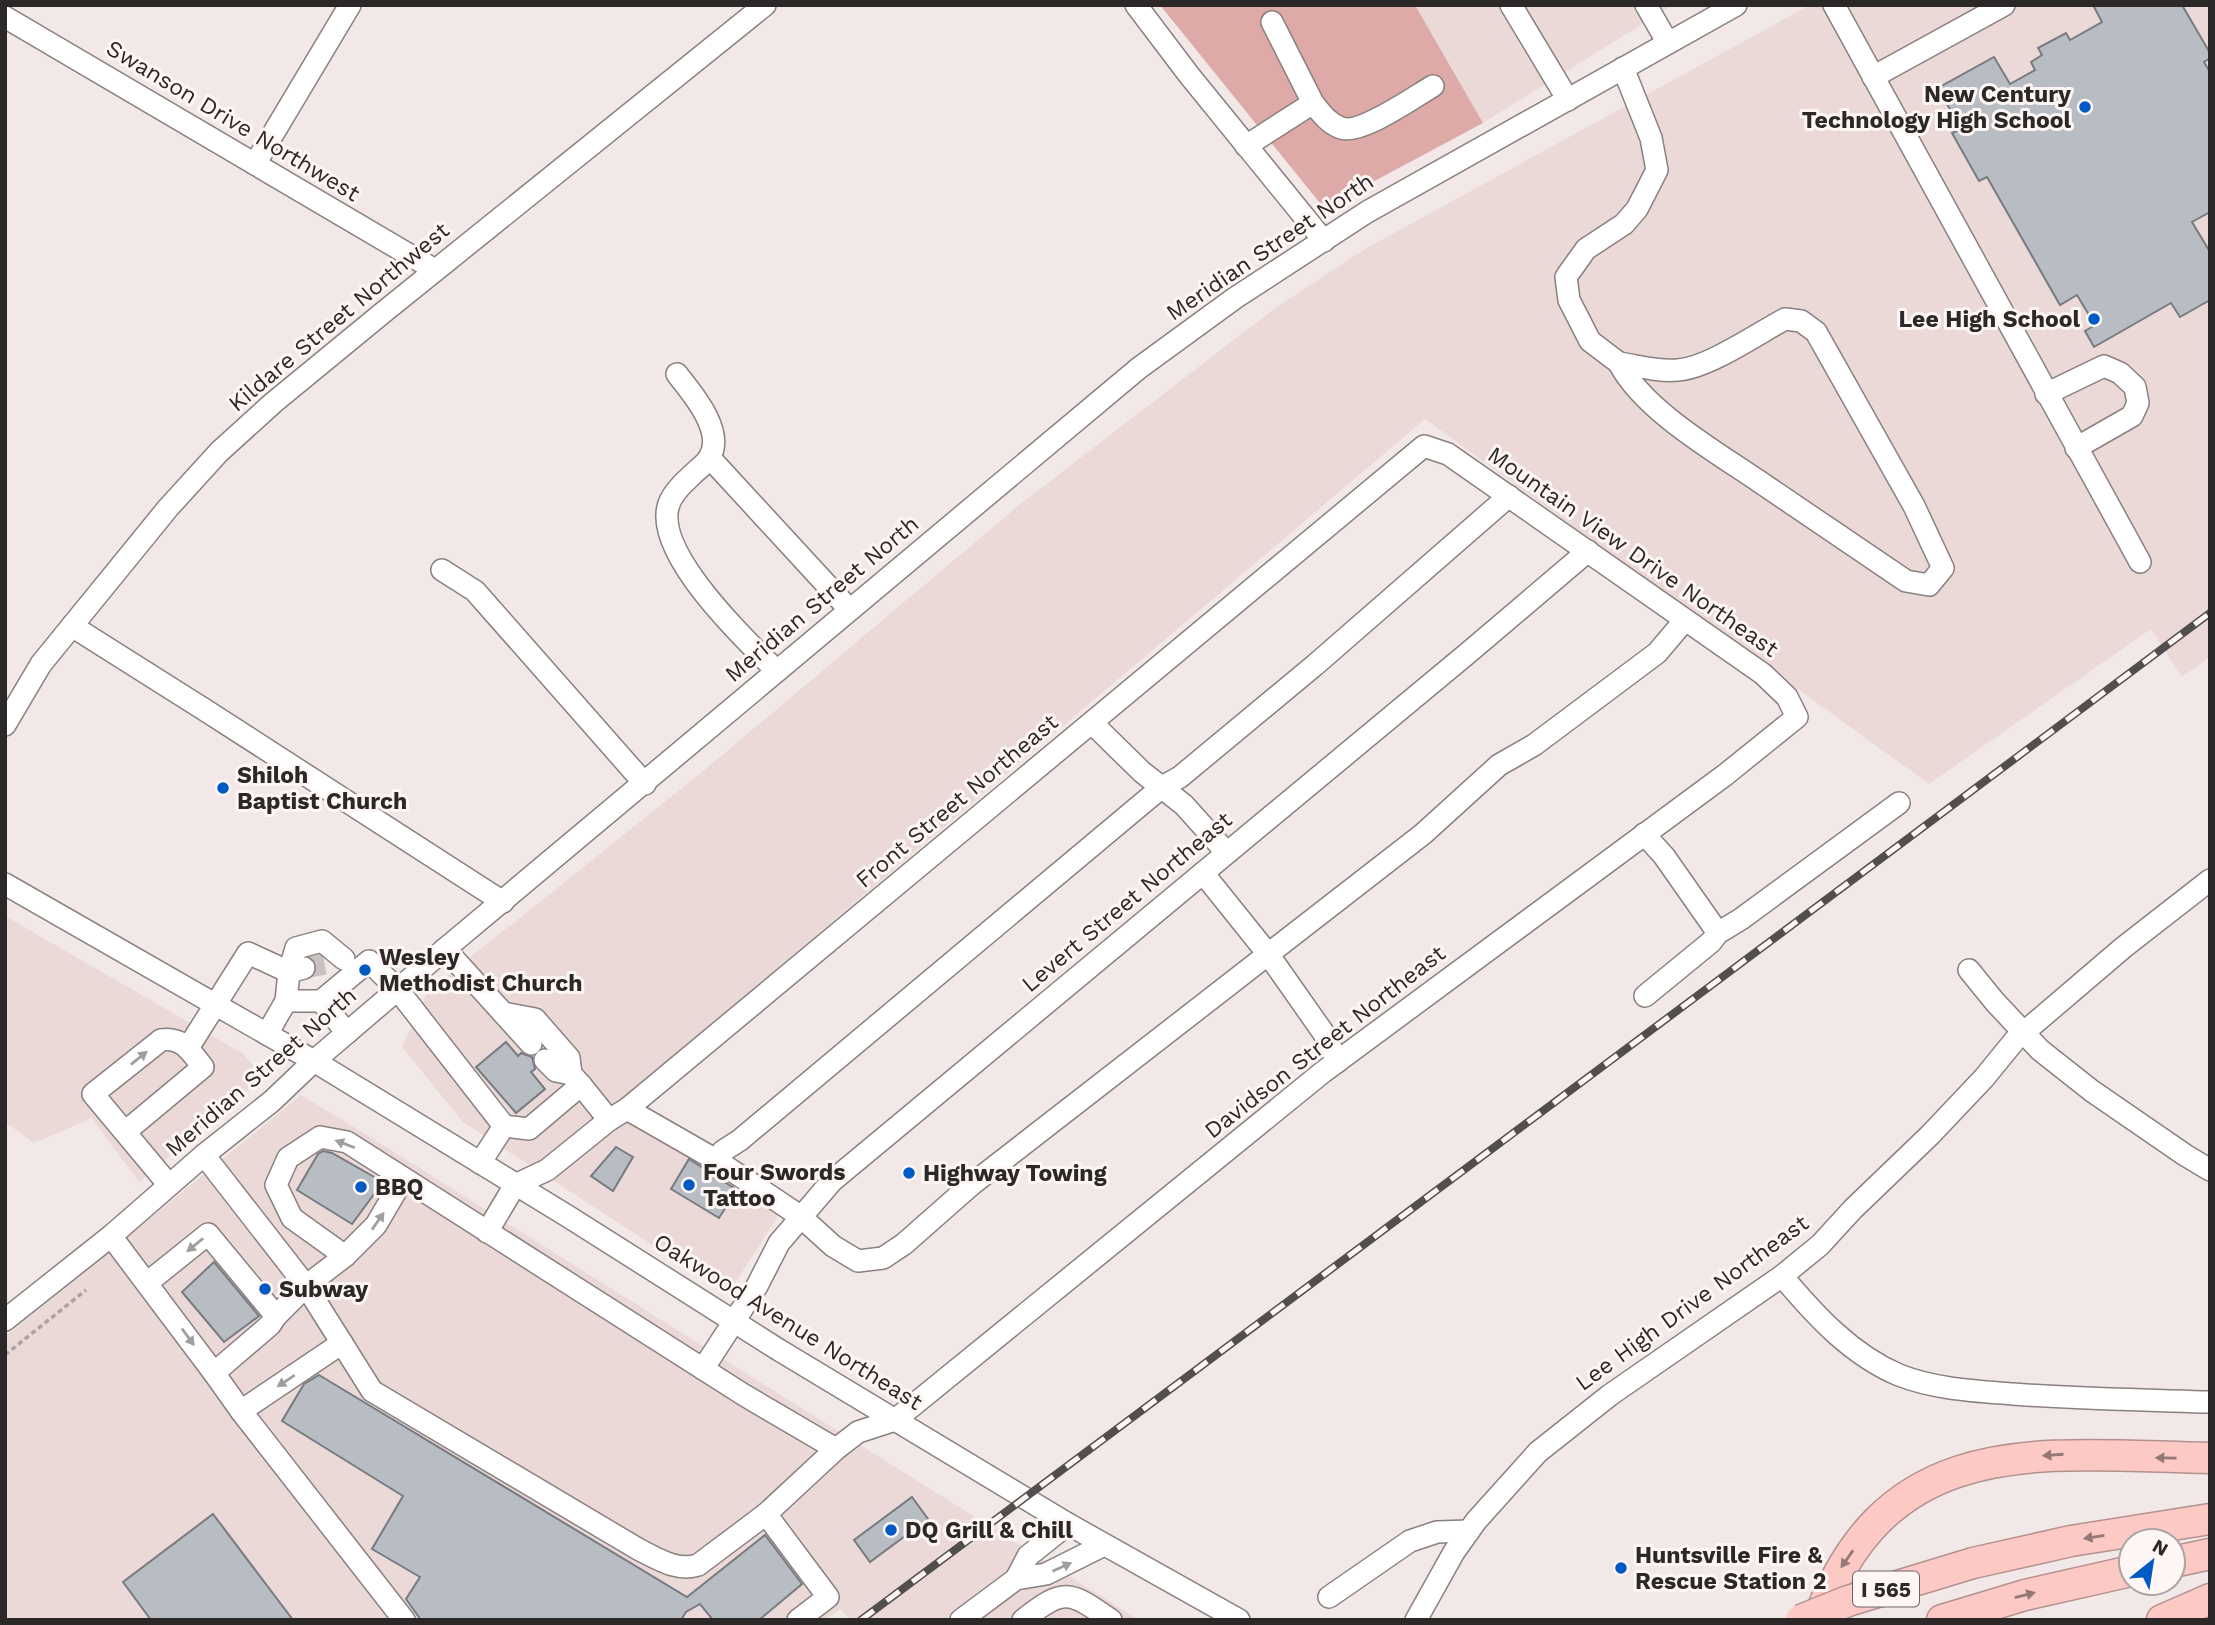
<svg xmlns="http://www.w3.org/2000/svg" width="2215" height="1625" font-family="'Work Sans',sans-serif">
  <rect width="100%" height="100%" fill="#f2e8e7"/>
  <g fill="#ebd9d7">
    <path d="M 1415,5 L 1673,5 L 1483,123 Z"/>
    <path d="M 1810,5 L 2210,5 L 2210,657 L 2182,677 L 2151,629 L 1929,784 L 1425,419 L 617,1104 L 780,1213 L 728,1294 L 463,1122 L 402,1047 L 427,992 L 707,768 L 1023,502 L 1274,309 L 1365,249 Z"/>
    <path d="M 5,916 L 242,1053 L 263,1077 L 139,1182 L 92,1118 L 34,1143 L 5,1122 Z"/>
    <path d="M 301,1095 L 354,1127 L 1139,1620 L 850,1620 L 840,1609 L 825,1620 L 5,1620 L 5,1337 Z"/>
  </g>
  <path fill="#ddaaa7" d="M 1160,5 L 1415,5 L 1483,123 L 1324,208 Z"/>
  <g fill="#b8bcc3" stroke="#777b81" stroke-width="2">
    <path d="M 2093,5 L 2182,5 L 2210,53 L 2210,58 L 2204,62 L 2210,72 L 2210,212 L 2192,222 L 2210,252 L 2210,300 L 2180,317 L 2171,303 L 2094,347 L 2085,331 L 2095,325 L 2077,295 L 2060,305 L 1987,177 L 1979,181 L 1952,133 L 1961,129 L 1938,88 L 1994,57 L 2010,84 L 2035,70 L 2031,62 L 2042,55 L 2038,48 L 2066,33 L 2070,40 L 2102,22 Z"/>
    <path d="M 506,1042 L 518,1056 L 521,1053 L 532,1057 L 535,1069 L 531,1072 L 545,1089 L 516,1113 L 476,1067 Z"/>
    <path d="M 616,1147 L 633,1157 L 613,1191 L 591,1176 Z"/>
    <path d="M 323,1151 L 332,1153 L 383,1182 L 352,1224 L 297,1190 L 318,1154 Z"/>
    <path d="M 689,1159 L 737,1190 L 719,1218 L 671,1189 Z"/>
    <path d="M 214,1262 L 259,1316 L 224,1342 L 182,1292 Z"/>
    <path d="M 319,1375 L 687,1597 L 765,1535 L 802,1584 L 759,1620 L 713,1620 L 700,1604 L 686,1612 L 681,1620 L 421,1620 L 406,1599 L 420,1577 L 372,1549 L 403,1496 L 282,1421 L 304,1384 Z"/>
    <path d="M 912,1497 L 928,1519 L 870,1562 L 854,1540 Z"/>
    <path d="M 213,1514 L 293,1620 L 151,1620 L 123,1582 Z"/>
  </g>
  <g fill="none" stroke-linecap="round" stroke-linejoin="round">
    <path stroke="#cac2c1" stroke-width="21" stroke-dasharray="21 10" stroke-linecap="butt" d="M 304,968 L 325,964"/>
    <defs>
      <g id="minor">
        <path d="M 1136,5 L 1189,75 L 1324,241"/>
        <path d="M 1511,5 L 1568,100"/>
        <path d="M 1646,5 L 1668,43"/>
        <path d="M 1834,5 L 2140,562"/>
        <path d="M 5,17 L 435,270"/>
        <path d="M 1873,77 L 2004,5"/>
        <path d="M 1313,103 C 1321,113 1328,123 1341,128 C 1361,135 1414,97 1433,86"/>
        <path d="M 1246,146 L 1313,103 L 1272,22"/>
        <path d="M 255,164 L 350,5"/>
        <path d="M 1785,319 L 1801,321 L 1816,332 L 1914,506 L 1943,568 L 1929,585 L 1906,581 C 1857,548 1809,515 1760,482 C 1716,452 1643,410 1619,363 C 1639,366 1658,372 1678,370 C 1708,368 1757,334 1785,319 Z"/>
        <path d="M 1619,363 L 1590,341 L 1569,300 L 1566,277 L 1586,249 L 1624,224 L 1637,209 L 1657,170 L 1651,138 L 1623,68"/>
        <path d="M 677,374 C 692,393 726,432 709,458 C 705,465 695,471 690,477 C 682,484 671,495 668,507 C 656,555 745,640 777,671"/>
        <path d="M 2046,394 L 2104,366 L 2120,373 L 2135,387 L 2138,403 L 2132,416 L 2076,448"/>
        <path d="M 710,458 L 849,609"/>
        <path d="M 442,570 L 475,591 L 645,784"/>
        <path d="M 72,626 L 205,710 L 503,902"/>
        <path d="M 1092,723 L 1142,772 L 1184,805 L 1227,853"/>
        <path d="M 5,725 L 41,664 L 168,508 L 219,452 L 273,403 L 385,311 L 765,5"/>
        <path d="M 1644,834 L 1664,856 L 1718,933"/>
        <path d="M 1203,873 L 1268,954 L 1327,1038 L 1337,1062"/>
        <path d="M 5,884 L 314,1061 L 569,1217 L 779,1350 L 1068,1524 L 1239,1620"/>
        <path d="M 445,949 L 503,1013 L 535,1019 L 569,1058 L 571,1074 L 581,1085"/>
        <path d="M 304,968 L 289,972 L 296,948 L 322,941 L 344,959"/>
        <path d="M 1969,970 L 1995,1002 L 2040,1050 L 2092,1091 L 2185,1155 L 2210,1170"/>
        <path d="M 1645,996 L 1711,942 L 1718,933 L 1741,919 L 1899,803"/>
        <path d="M 286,1001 L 321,1001 L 347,1033"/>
        <path d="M 321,1001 L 369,961 L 398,990 L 504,1126 L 480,1163"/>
        <path d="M 503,1013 L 531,1044"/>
        <path d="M 188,1048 L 248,953 L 289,972 L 286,1001 L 267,1034"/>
        <path d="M 545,1060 L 556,1071 L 571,1074"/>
        <path d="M 627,1109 L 716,1160 L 800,1216 L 833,1246 L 858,1261 L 883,1258 L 904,1244 L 971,1185 L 1423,834 L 1499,765 L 1534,745 L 1657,653 L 1685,620"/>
        <path d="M 504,1126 L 529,1129 L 581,1085 L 609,1120"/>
        <path d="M 125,1132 L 203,1067 C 190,1051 183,1037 161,1040 L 93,1094 L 169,1185"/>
        <path d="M 204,1155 L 306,1286 L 372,1391 L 638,1549 C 656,1558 677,1572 698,1565 L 766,1514 L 836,1449 L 858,1432 L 895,1420 L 1323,1072 L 1725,775 L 1797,717 L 1787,697 L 1763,674 L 1448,454 L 1424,446 L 627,1109 L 609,1120 L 547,1170 L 515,1185 L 487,1232"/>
        <path d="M 716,1160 L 723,1151 L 740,1140 L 1162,787 L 1180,777 L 1315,665 L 1509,496"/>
        <path d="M 111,1236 L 214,1373 L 270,1325 L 276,1316 L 208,1234 L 147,1283"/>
        <path d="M 345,1256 L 292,1218 L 276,1185 L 288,1158 L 320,1137 L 347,1142 L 744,1395 L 836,1449"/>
        <path d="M 1782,1276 C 1814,1314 1851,1355 1899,1375 C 1934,1389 1976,1391 2013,1394 C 2079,1399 2144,1400 2210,1402"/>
        <path d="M 276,1316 L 306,1286 L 345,1256 L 376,1225 L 403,1179"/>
        <path d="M 5,1320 L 111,1236 L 204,1155 L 272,1101 L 314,1061 L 445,949 L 1139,368 L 1235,298 L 1367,212 L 1736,5"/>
        <path d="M 703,1369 L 757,1286 L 779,1243 L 832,1181 L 1468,653 L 1588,551"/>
        <path d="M 214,1373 L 241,1411 L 342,1343"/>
        <path d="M 241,1411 L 404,1620"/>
        <path d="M 766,1514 L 828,1597 L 798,1620"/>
        <path d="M 1016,1579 L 1028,1556 L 1068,1524"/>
        <path d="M 1329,1597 L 1410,1541 L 1437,1532 L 1469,1531"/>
        <path d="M 961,1620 L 1016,1579 L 1046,1574 L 1104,1545"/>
        <path d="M 1023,1620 C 1065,1587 1069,1591 1111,1620"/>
        <path d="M 1416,1620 L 1454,1552 L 1476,1521 L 1538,1452 L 1610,1395 L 1782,1276 L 1820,1245 L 1853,1209 L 1930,1135 L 1984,1078 L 2015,1040 L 2124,947 L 2210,880"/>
      </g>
      <g id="highway">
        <path d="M 2173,1562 L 2210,1554"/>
        <path d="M 1973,1563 L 2071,1541 L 2210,1519"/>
        <path d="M 1818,1620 C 1888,1428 2044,1455 2210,1458"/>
        <path d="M 1942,1620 L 2025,1595 L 2131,1571"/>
        <path d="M 2162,1620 L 2210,1599"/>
      </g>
    </defs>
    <use href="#minor" stroke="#89807f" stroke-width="24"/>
    <use href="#highway" stroke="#b3918e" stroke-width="33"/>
    <path stroke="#aba3a3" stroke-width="3.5" stroke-dasharray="5 3.5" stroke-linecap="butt" d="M 5,1355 L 86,1290"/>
    <use href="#minor" stroke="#fff" stroke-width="21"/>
    <use href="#highway" stroke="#fcc9c5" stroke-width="30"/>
    <defs>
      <path id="rail" d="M 861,1620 L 2210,613"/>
    </defs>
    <use href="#rail" stroke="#534e4e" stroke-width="8"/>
    <use href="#rail" stroke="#fef6f5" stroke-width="5" stroke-dasharray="16" stroke-linecap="butt"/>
    <defs>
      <path id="highway-bridge" d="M 1801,1620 L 1848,1601 L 1973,1563"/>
    </defs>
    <use href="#highway-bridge" stroke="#b3918e" stroke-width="33" stroke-linecap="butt"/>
    <use href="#highway-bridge" stroke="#fcc9c5" stroke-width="30"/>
  </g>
  <defs><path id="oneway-solid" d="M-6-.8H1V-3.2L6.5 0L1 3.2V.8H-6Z" transform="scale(1.75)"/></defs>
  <g fill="#a09e9e">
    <use href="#oneway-solid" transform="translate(139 1058) rotate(-39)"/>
    <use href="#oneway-solid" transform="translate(345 1144) rotate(-159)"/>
    <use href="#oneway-solid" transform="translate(378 1221) rotate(-55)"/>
    <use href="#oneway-solid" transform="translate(195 1245) rotate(141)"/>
    <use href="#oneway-solid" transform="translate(188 1337) rotate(54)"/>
    <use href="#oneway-solid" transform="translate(286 1381) rotate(146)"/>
    <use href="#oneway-solid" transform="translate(1062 1567) rotate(-24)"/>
  </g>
  <g fill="#947876">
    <use href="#oneway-solid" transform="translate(2053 1455) rotate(176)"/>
    <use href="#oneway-solid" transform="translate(2166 1458) rotate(-179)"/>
    <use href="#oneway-solid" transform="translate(2094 1537) rotate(171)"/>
    <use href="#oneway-solid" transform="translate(1847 1559) rotate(125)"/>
    <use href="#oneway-solid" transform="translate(2025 1595) rotate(-14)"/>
  </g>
  <g fill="#005ac3" stroke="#fef6f5" stroke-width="2.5">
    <circle cx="2085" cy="107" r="7"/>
    <circle cx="2094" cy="319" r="7"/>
    <circle cx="223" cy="788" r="7"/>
    <circle cx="365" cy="970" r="7"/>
    <circle cx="909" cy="1173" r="7"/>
    <circle cx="689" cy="1185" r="7"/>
    <circle cx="361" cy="1187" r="7"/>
    <circle cx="265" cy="1289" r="7"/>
    <circle cx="891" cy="1530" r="7"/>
    <circle cx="1621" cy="1568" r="7"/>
  </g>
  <g text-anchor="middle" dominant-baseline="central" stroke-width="6" stroke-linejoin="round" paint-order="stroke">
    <rect fill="#fef6f5" stroke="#6b6666" stroke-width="2" x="1853" y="1571.5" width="66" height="35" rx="5"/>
    <g font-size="21" font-weight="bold" fill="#2c2828">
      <text x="1886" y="1589">I 565</text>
    </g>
    <g font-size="23" font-weight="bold" fill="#2c2828" stroke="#fef6f5" text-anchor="start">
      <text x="2071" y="94" text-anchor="end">New Century<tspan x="2071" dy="26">Technology High School</tspan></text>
      <text x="2080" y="319" text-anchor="end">Lee High School</text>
      <text x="237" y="775">Shiloh<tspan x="237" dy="26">Baptist Church</tspan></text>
      <text x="379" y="957">Wesley<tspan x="379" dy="26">Methodist Church</tspan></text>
      <text x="703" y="1172">Four Swords<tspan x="703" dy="26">Tattoo</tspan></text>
      <text x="923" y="1173">Highway Towing</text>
      <text x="375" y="1187">BBQ</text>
      <text x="279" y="1289">Subway</text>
      <text x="905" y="1530">DQ Grill &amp; Chill</text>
      <text x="1635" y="1555">Huntsville Fire &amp;<tspan x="1635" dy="26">Rescue Station 2</tspan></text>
    </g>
    <g font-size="23" fill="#2c2828" stroke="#fef6f5">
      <text transform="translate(233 121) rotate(31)">Swanson Drive Northwest</text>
      <text transform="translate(1270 247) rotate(-34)">Meridian Street North</text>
      <text transform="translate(339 317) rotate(-40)">Kildare Street Northwest</text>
      <text transform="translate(1633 552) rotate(35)">Mountain View Drive Northeast</text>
      <text transform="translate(822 599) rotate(-40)">Meridian Street North</text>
      <text transform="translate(957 801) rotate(-40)">Front Street Northeast</text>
      <text transform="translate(1127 902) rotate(-40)">Levert Street Northeast</text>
      <text transform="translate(1325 1042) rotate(-38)">Davidson Street Northeast</text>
      <text transform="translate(261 1072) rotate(-41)">Meridian Street North</text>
      <text transform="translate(1692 1303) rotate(-36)">Lee High Drive Northeast</text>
      <text transform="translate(788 1322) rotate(32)">Oakwood Avenue Northeast</text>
    </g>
  </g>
  <rect width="2215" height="1625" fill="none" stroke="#2c2828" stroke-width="14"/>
  <g transform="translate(2152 1562) rotate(30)"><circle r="33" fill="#fef6f5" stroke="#aaa4a3" stroke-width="2"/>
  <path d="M0-5L12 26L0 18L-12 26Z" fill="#005ac3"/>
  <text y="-10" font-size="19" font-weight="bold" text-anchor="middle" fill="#2c2828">N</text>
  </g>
</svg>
